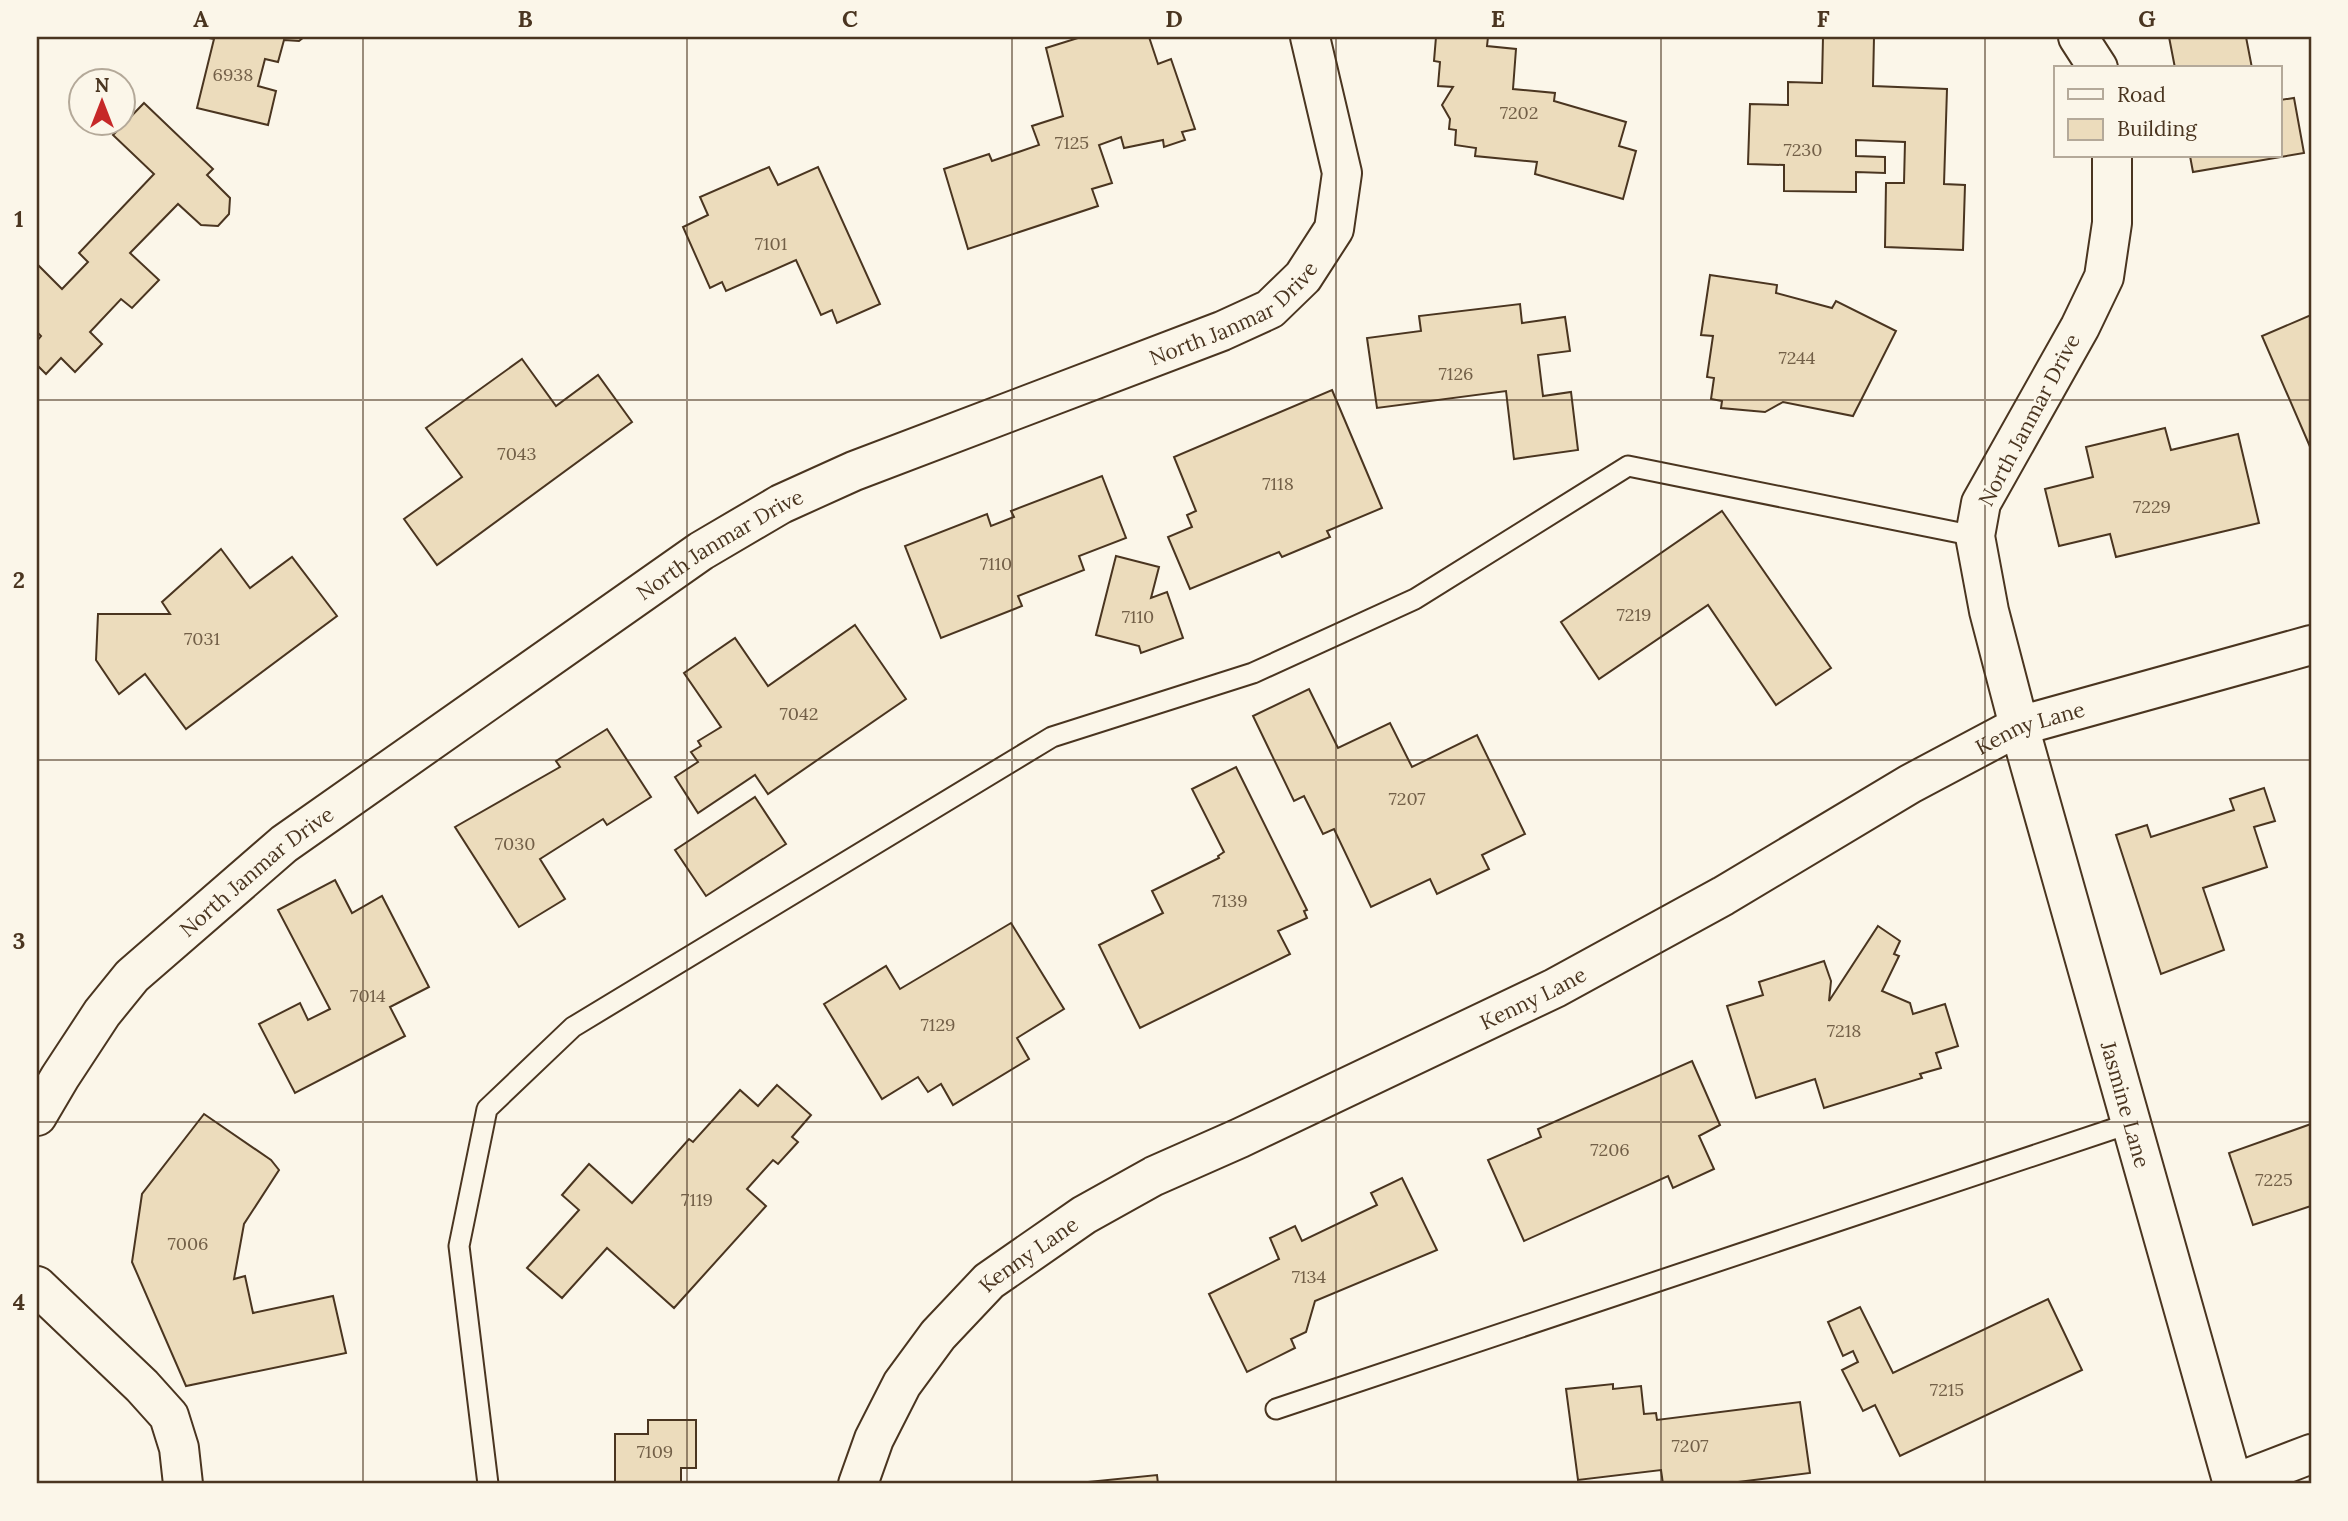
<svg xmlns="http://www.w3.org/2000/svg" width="2348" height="1521" font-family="Lora,serif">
  <rect width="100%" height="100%" fill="#fbf6e9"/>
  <g fill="#ecdcbc" stroke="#4a3520" stroke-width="2">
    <path d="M 204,37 L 304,37 L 299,41 L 284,40 L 278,62 L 265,59 L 258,86 L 276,91 L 268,125 L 197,108 L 214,39 Z"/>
    <path d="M 1081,37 L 1149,37 L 1158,64 L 1171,59 L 1195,129 L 1182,132 L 1185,140 L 1164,147 L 1163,140 L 1124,148 L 1121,137 L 1099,145 L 1112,183 L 1092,189 L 1098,206 L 968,249 L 944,169 L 989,154 L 992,161 L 1039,145 L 1032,126 L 1063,116 L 1046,48 Z"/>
    <path d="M 1436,37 L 1488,37 L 1487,46 L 1516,49 L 1513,89 L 1555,93 L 1554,101 L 1626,122 L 1619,146 L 1636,151 L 1623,199 L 1535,174 L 1537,162 L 1475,156 L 1476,148 L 1455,145 L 1456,130 L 1449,129 L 1450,119 L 1442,105 L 1453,87 L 1438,86 L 1440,62 L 1434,61 Z"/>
    <path d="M 1823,37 L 1874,37 L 1873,86 L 1947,89 L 1944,184 L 1965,185 L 1963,250 L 1885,247 L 1886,183 L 1904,183 L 1905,142 L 1856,140 L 1856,156 L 1885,157 L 1885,173 L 1856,172 L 1856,192 L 1784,191 L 1784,165 L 1748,164 L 1750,104 L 1788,105 L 1788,82 L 1822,83 Z"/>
    <path d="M 2169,37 L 2246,37 L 2252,68 L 2175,68 Z"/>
    <path d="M 2294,98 L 2304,153 L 2193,172 L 2190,156 L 2280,156 L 2280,100 Z"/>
    <path d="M 144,103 L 213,169 L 207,175 L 230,198 L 229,214 L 218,226 L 201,225 L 178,204 L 130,253 L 159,280 L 132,308 L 121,299 L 90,332 L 102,344 L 75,372 L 61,358 L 46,374 L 37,365 L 37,341 L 41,336 L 37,332 L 37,264 L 62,289 L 88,262 L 79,253 L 154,174 L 113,135 Z"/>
    <path d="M 769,167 L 778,185 L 818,167 L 880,304 L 837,323 L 832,310 L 821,315 L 796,260 L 726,291 L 722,282 L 710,288 L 683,227 L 708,215 L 700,197 Z"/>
    <path d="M 1710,275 L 1777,285 L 1776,293 L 1832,308 L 1836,301 L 1896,331 L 1853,416 L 1783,402 L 1765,412 L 1721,408 L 1722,401 L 1711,399 L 1714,378 L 1707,377 L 1713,336 L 1701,335 Z"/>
    <path d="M 1520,304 L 1522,323 L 1565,317 L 1570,351 L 1538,355 L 1543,396 L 1571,392 L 1578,450 L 1514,459 L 1506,391 L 1377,408 L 1367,338 L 1421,331 L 1419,316 Z"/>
    <path d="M 2311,315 L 2311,449 L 2262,336 Z"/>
    <path d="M 522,359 L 556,406 L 598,375 L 632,422 L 437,565 L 404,519 L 462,477 L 426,428 Z"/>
    <path d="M 1332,390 L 1382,508 L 1327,531 L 1330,537 L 1320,541 L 1282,557 L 1279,552 L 1190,589 L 1168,537 L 1192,527 L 1187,515 L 1196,511 L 1174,457 Z"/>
    <path d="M 2165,428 L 2171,450 L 2238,434 L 2259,523 L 2116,557 L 2110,534 L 2059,546 L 2045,489 L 2093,477 L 2086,447 Z"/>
    <path d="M 1102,476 L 1126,538 L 1079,556 L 1084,570 L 1018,596 L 1022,606 L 941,638 L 905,546 L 987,514 L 991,526 L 1014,517 L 1011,511 Z"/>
    <path d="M 1722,511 L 1831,668 L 1776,705 L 1708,605 L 1599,679 L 1561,622 Z"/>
    <path d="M 221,549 L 250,588 L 292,557 L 337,616 L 186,729 L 145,674 L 119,694 L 96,660 L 98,614 L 170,614 L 162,602 Z"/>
    <path d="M 1116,556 L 1159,567 L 1151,598 L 1167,592 L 1183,638 L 1141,653 L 1139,646 L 1096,635 Z"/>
    <path d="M 855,625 L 906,699 L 768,794 L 755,775 L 698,813 L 675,777 L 698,762 L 691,752 L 701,746 L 698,741 L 721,727 L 684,673 L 735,638 L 768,686 Z"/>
    <path d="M 1309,689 L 1338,748 L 1390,723 L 1412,767 L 1477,735 L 1525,834 L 1482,855 L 1489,869 L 1437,894 L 1430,879 L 1371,907 L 1334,829 L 1323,834 L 1304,796 L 1294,801 L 1253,716 Z"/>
    <path d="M 607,729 L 651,797 L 607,825 L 603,819 L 540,859 L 565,899 L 519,927 L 455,827 L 560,767 L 556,761 Z"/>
    <path d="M 1236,767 L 1307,910 L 1304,911 L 1307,918 L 1278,931 L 1290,954 L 1140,1028 L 1099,945 L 1163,913 L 1152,891 L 1219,858 L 1218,856 L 1224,852 L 1192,789 Z"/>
    <path d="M 2264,788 L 2275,821 L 2254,827 L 2267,867 L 2203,888 L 2224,950 L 2161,974 L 2116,835 L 2147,825 L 2151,837 L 2234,810 L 2230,799 Z"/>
    <path d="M 755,797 L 786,844 L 706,896 L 675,850 Z"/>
    <path d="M 335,880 L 352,913 L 382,896 L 429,987 L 390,1007 L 405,1036 L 295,1093 L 259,1024 L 300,1003 L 308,1020 L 330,1009 L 278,910 Z"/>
    <path d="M 1011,923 L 1064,1009 L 1017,1038 L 1029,1059 L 953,1105 L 941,1084 L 928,1092 L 918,1077 L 882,1099 L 824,1004 L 886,966 L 900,989 Z"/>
    <path d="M 1878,926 L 1900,941 L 1894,954 L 1899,956 L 1882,991 L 1910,1003 L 1913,1014 L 1945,1004 L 1958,1046 L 1936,1053 L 1941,1068 L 1920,1074 L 1922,1078 L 1824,1108 L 1815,1079 L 1756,1098 L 1727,1006 L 1763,995 L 1759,982 L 1824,961 L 1831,981 L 1829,1001 Z"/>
    <path d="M 1692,1061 L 1720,1125 L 1699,1136 L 1714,1169 L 1673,1188 L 1668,1176 L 1524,1241 L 1488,1160 L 1541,1137 L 1538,1129 Z"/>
    <path d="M 777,1085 L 811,1115 L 792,1137 L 798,1142 L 778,1164 L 773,1160 L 747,1189 L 766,1206 L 674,1308 L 607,1248 L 562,1298 L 527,1268 L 579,1210 L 562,1195 L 589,1164 L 632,1203 L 689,1139 L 693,1142 L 740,1090 L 758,1106 Z"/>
    <path d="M 204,1114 L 271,1160 L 279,1170 L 244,1224 L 234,1279 L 245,1276 L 253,1313 L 333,1296 L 346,1353 L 186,1386 L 132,1262 L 142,1194 Z"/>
    <path d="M 2311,1124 L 2311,1206 L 2253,1225 L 2229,1153 Z"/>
    <path d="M 1402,1178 L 1437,1250 L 1315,1301 L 1306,1332 L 1291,1339 L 1295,1348 L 1247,1372 L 1209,1294 L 1279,1259 L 1270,1238 L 1295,1226 L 1302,1241 L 1377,1205 L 1371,1193 Z"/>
    <path d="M 2048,1299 L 2082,1370 L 1900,1456 L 1875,1405 L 1863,1411 L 1842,1370 L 1858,1362 L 1853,1351 L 1843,1356 L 1828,1322 L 1860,1307 L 1893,1373 Z"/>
    <path d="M 1613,1384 L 1613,1389 L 1641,1386 L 1644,1414 L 1656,1413 L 1657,1420 L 1800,1402 L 1810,1473 L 1722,1484 L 1663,1484 L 1661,1470 L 1578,1480 L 1566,1389 Z"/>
    <path d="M 648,1420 L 696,1420 L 696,1468 L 681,1468 L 681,1484 L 615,1484 L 615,1434 L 648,1434 Z"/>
    <path d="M 1157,1475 L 1158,1484 L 1068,1484 Z"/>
  </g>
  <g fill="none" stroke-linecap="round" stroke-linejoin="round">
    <defs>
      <g id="service">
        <path d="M 1276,1409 L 2131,1123"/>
        <path d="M 488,1484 L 459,1246 L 487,1109 L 573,1027 L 1052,737 L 1253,673 L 1415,599 L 1628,466 L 1975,536"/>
      </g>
      <g id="minor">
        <path d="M 2078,37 L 2098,68"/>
        <path id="s1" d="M 2112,156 L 2112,223 L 2104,277 L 2080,327 L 1981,503 L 1975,536 L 1989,611 L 2019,726 L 2233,1484"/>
        <path id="s2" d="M 37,1116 L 60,1077 L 102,1013 L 132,976 L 284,844 L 701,551 L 781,504 L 854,471 L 1222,331 L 1270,309 L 1303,277 L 1334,229 L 1342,173 L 1310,37"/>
        <path d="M 37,1286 L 142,1386 L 169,1416 L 179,1448 L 183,1484"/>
        <path id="s3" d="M 858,1484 L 874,1439 L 902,1384 L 938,1335 L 989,1281 L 1084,1215 L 1154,1176 L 1240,1138 L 1555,988 L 1723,896 L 1910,784 L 2019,726 L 2311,645"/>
        <path d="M 2233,1484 L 2311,1454"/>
      </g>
    </defs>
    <use href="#service" stroke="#4a3520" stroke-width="23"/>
    <use href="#minor" stroke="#4a3520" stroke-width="42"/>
    <use href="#service" stroke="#fbf6e9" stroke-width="19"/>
    <use href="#minor" stroke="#fbf6e9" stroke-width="38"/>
  </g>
  <path fill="none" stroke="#4a3520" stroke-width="2" stroke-opacity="0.55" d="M 363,37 L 363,1484M 687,37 L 687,1484M 1012,37 L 1012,1484M 1336,37 L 1336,1484M 1661,37 L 1661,1484M 1985,37 L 1985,1484M 37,400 L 2311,400M 37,760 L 2311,760M 37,1122 L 2311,1122"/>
  <g text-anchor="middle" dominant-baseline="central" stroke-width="5" stroke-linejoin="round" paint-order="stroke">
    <g font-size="18" fill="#725f47">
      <text x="233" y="74">6938</text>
      <text x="1519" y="112">7202</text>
      <text x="1072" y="142">7125</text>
      <text x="1803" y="149">7230</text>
      <text x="771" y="243">7101</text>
      <text x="1797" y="357">7244</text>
      <text x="1456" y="373">7126</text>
      <text x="517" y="453">7043</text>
      <text x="1278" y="483">7118</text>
      <text x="2152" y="506">7229</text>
      <text x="996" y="563">7110</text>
      <text x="1634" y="614">7219</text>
      <text x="1138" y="616">7110</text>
      <text x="202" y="638">7031</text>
      <text x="799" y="713">7042</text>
      <text x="1407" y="798">7207</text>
      <text x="515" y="843">7030</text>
      <text x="1230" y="900">7139</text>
      <text x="368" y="995">7014</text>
      <text x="938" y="1024">7129</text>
      <text x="1844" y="1030">7218</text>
      <text x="1610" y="1149">7206</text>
      <text x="2274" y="1179">7225</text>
      <text x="697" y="1199">7119</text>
      <text x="188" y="1243">7006</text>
      <text x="1309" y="1276">7134</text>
      <text x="1947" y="1389">7215</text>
      <text x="1690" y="1445">7207</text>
      <text x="655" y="1451">7109</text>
    </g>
    <g font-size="21" fill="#4a3520" stroke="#fbf6e9">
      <text stroke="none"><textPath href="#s2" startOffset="1466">North Janmar Drive</textPath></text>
      <text transform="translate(2029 420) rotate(-62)">North Janmar Drive</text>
      <text stroke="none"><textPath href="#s2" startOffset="900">North Janmar Drive</textPath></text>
      <text stroke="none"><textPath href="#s3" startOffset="1426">Kenny Lane</textPath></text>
      <text stroke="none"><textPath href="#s2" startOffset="332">North Janmar Drive</textPath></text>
      <text stroke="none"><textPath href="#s3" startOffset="859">Kenny Lane</textPath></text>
      <text stroke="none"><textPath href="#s1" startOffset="1001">Jasmine Lane</textPath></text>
      <text stroke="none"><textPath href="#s3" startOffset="292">Kenny Lane</textPath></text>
    </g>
  </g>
  <rect width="2348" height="1521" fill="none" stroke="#fbf6e9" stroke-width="77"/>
  <rect x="2054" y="66" width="228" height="91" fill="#fbf6e9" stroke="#b4a999" stroke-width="2"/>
  <rect x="2068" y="89" width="35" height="10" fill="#fbf6e9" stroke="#b4a999" stroke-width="2"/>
  <text x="2117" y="102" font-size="21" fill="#4a3520">Road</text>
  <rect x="2068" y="119" width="35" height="21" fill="#ecdcbc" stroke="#b4a999" stroke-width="2"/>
  <text x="2117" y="136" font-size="21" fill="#4a3520">Building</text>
  <g transform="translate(102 102)"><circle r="33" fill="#fbf6e9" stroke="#b4a999" stroke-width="2"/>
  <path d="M0-5L12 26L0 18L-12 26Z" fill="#c62828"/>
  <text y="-10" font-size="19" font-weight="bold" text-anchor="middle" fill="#4a3520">N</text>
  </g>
  <rect x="38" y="38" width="2272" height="1444" fill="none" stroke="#4a3520" stroke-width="2.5"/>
  <g font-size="23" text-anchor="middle" font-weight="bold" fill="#4a3520">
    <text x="201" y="27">A</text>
    <text x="525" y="27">B</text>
    <text x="850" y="27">C</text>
    <text x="1174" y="27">D</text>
    <text x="1498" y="27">E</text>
    <text x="1823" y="27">F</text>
    <text x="2147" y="27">G</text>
    <text x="19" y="227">1</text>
    <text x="19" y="588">2</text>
    <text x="19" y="949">3</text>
    <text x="19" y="1310">4</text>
  </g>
</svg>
